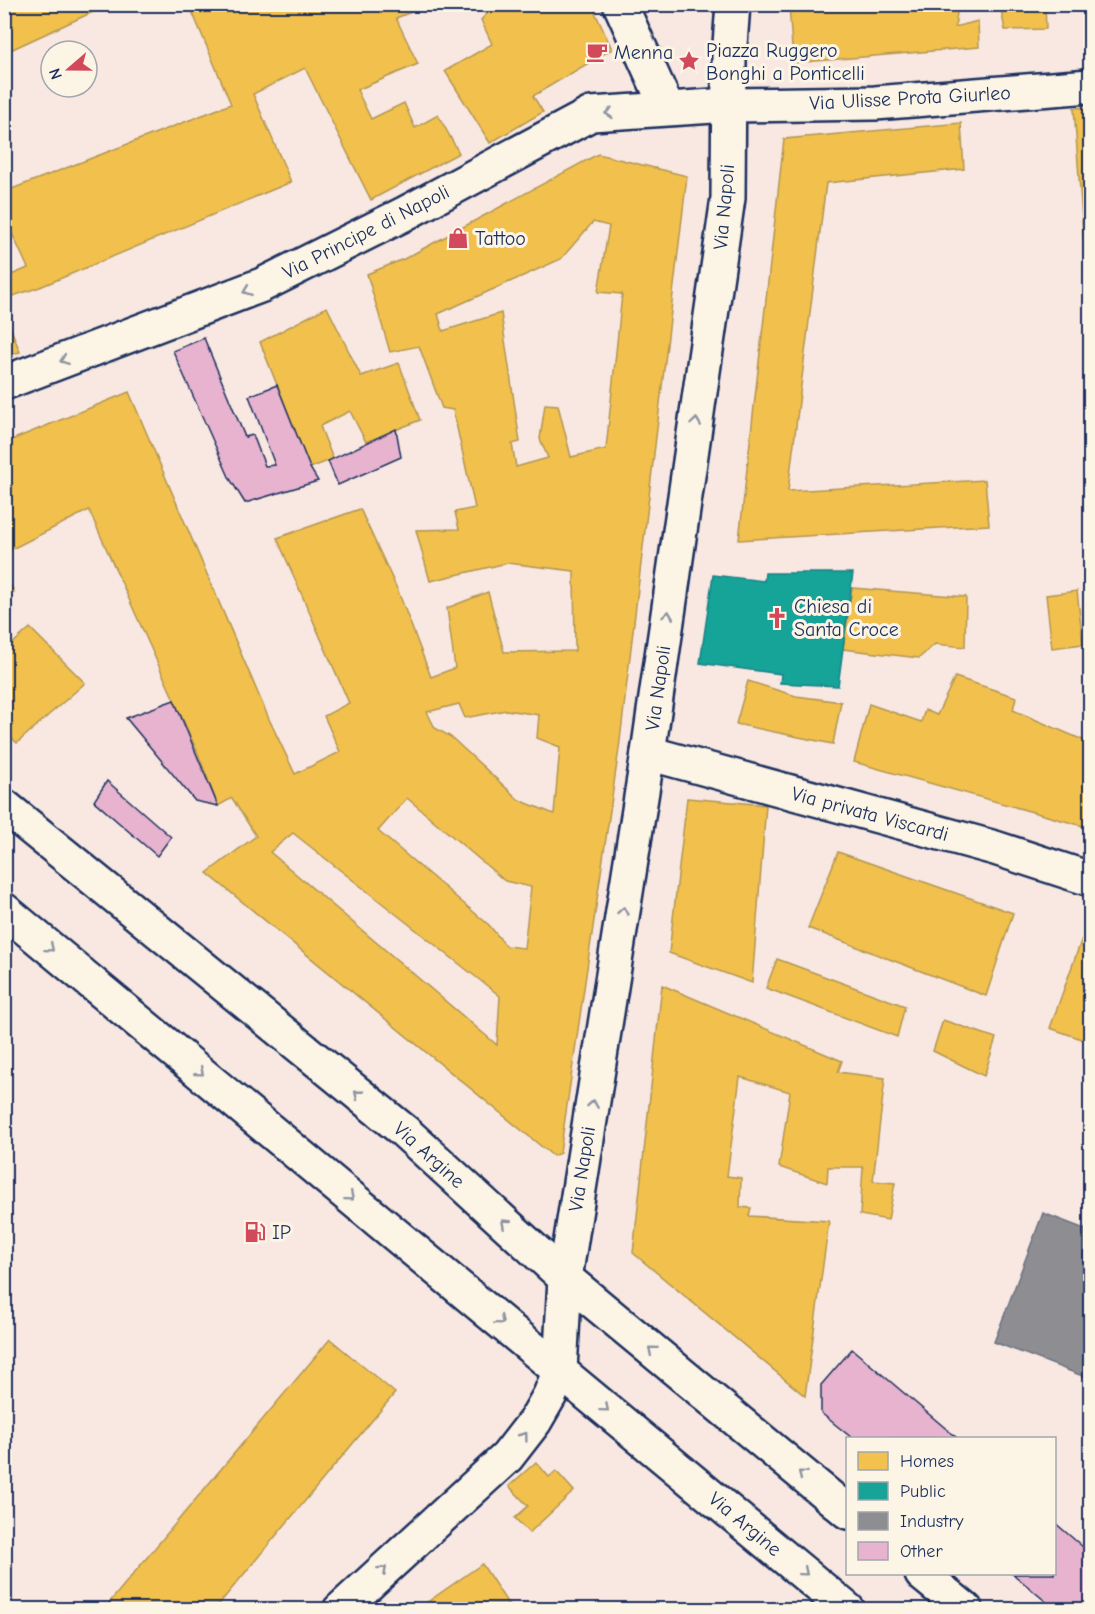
<svg xmlns="http://www.w3.org/2000/svg" width="1095" height="1614" font-family="'Comic Neue',sans-serif">
  <rect width="100%" height="100%" fill="#f8e8e1"/>
  <filter id="ink" filterUnits="userSpaceOnUse"><feTurbulence type="fractalNoise" baseFrequency=".0167" numOctaves="2"/><feDisplacementMap in="SourceGraphic" scale="12" xChannelSelector="R" yChannelSelector="G"/><feConvolveMatrix kernelMatrix="1 2 1 2 8 2 1 2 1" color-interpolation-filters="sRGB"/></filter>
  <g filter="url(#ink)">
    <g fill="#f2c14e" stroke="#b29553" stroke-width="1.5" fill-rule="evenodd">
      <path d="M 4,4 L 108,4 L 108,5 L 4,53 Z"/>
      <path d="M 189,4 L 417,4 L 419,9 L 396,18 L 418,64 L 357,90 L 371,119 L 404,103 L 415,128 L 438,115 L 459,153 L 371,200 L 305,68 L 253,94 L 291,182 L 40,287 L 4,299 L 4,278 L 28,268 L 4,216 L 4,192 L 231,104 Z"/>
      <path d="M 488,4 L 591,4 L 612,49 L 533,96 L 543,112 L 490,143 L 445,71 L 492,44 L 481,20 L 491,9 Z"/>
      <path d="M 789,4 L 958,6 L 955,27 L 978,21 L 979,47 L 793,63 Z"/>
      <path d="M 1000,4 L 1045,4 L 1046,29 L 1005,30 Z"/>
      <path d="M 1090,107 L 1090,329 L 1074,108 Z"/>
      <path d="M 961,123 L 964,169 L 826,183 L 788,491 L 985,480 L 989,525 L 739,540 L 784,139 Z"/>
      <path d="M 598,154 L 687,176 L 619,749 L 560,1153 L 553,1156 L 207,873 L 256,836 L 232,798 L 218,806 L 197,751 L 89,510 L 4,553 L 4,443 L 129,392 L 269,719 L 295,774 L 340,752 L 324,716 L 349,703 L 277,538 L 360,509 L 398,591 L 431,677 L 455,668 L 447,608 L 488,592 L 504,652 L 575,651 L 574,571 L 507,563 L 430,581 L 416,530 L 459,529 L 455,512 L 475,508 L 453,410 L 442,408 L 419,346 L 390,352 L 367,274 L 404,259 ZM 593,222 L 609,226 L 598,292 L 622,294 L 606,449 L 571,457 L 558,405 L 545,404 L 540,439 L 548,458 L 516,467 L 512,444 L 520,442 L 501,313 L 443,331 L 438,314 L 561,259 ZM 459,704 L 465,718 L 506,710 L 539,715 L 537,738 L 560,747 L 554,814 L 519,800 L 451,737 L 435,728 L 427,712 ZM 407,798 L 505,881 L 531,887 L 524,948 L 506,946 L 489,925 L 378,831 ZM 293,833 L 500,996 L 497,1045 L 270,852 Z"/>
      <path d="M 327,307 L 361,376 L 399,363 L 420,420 L 366,442 L 350,411 L 320,426 L 333,459 L 310,468 L 260,342 Z"/>
      <path d="M 4,311 L 20,352 L 4,356 Z"/>
      <path d="M 4,573 L 14,592 L 4,594 Z"/>
      <path d="M 852,588 L 966,597 L 965,647 L 935,644 L 919,658 L 843,649 Z"/>
      <path d="M 1077,591 L 1083,644 L 1052,648 L 1046,595 Z"/>
      <path d="M 30,628 L 85,683 L 17,743 L 4,731 L 4,651 Z"/>
      <path d="M 955,677 L 1016,697 L 1013,710 L 1090,743 L 1090,828 L 854,762 L 869,704 L 921,722 L 925,710 L 937,715 Z"/>
      <path d="M 748,681 L 796,696 L 841,702 L 833,744 L 736,724 Z"/>
      <path d="M 687,798 L 766,805 L 752,983 L 669,953 Z"/>
      <path d="M 838,852 L 1013,913 L 986,996 L 808,928 Z"/>
      <path d="M 1090,916 L 1090,1042 L 1050,1028 Z"/>
      <path d="M 777,959 L 905,1006 L 897,1037 L 766,988 Z"/>
      <path d="M 662,985 L 842,1061 L 838,1072 L 885,1078 L 873,1181 L 895,1183 L 888,1220 L 860,1215 L 863,1167 L 828,1167 L 827,1183 L 779,1167 L 790,1092 L 740,1077 L 727,1176 L 741,1178 L 740,1207 L 751,1208 L 749,1216 L 829,1221 L 805,1396 L 633,1253 Z"/>
      <path d="M 943,1020 L 996,1038 L 984,1076 L 933,1051 Z"/>
      <path d="M 330,1339 L 395,1393 L 214,1610 L 103,1610 Z"/>
      <path d="M 536,1462 L 549,1477 L 556,1471 L 574,1491 L 529,1533 L 515,1518 L 528,1506 L 509,1486 Z"/>
      <path d="M 482,1564 L 512,1610 L 416,1610 Z"/>
    </g>
    <path fill="#17a398" stroke="#188087" stroke-width="1.5" d="M 765,573 L 853,573 L 838,686 L 780,683 L 781,674 L 700,663 L 713,575 L 764,581 Z"/>
    <path fill="#8d8d92" stroke="#6b7182" stroke-width="1.5" d="M 1043,1213 L 1090,1231 L 1090,1379 L 994,1342 Z"/>
    <g fill="#e7b3cf" stroke="#1b2f5e" stroke-width="1.5">
      <path d="M 204,338 L 245,437 L 253,435 L 265,466 L 275,465 L 249,396 L 277,385 L 310,468 L 318,481 L 245,503 L 230,479 L 173,351 Z"/>
      <path d="M 396,429 L 401,457 L 338,485 L 328,461 Z"/>
      <path d="M 174,700 L 218,806 L 195,801 L 126,718 Z"/>
      <path d="M 107,781 L 171,837 L 157,856 L 94,801 Z"/>
      <path d="M 852,1349 L 957,1438 L 852,1438 L 821,1413 L 821,1385 Z"/>
      <path d="M 1054,1522 L 1090,1553 L 1090,1601 L 1082,1610 L 1056,1610 L 1013,1574 L 1054,1574 Z"/>
    </g>
    <g fill="none" stroke-linecap="round" stroke-linejoin="round">
      <defs>
        <g id="minor">
          <path d="M 620,4 L 667,108"/>
          <path d="M 4,383 L 262,285 L 404,214 L 591,114 L 729,105 L 875,103 L 1090,86"/>
          <path d="M 648,753 L 995,848 L 1090,879"/>
          <path d="M 340,1610 L 507,1457 L 535,1421 L 550,1395 L 560,1370 L 565,1278 L 648,753 L 728,198 L 729,58 L 733,4"/>
        </g>
        <g id="tertiary">
          <path d="M 4,806 L 404,1131 L 565,1278 L 848,1512"/>
          <path d="M 4,910 L 848,1610"/>
          <path d="M 922,1574 L 966,1610"/>
        </g>
      </defs>
      <use href="#minor" stroke="#1b2f5e" stroke-width="38"/>
      <use href="#tertiary" stroke="#1b2f5e" stroke-width="38"/>
      <use href="#minor" stroke="#fcf5e5" stroke-width="33"/>
      <use href="#tertiary" stroke="#fcf5e5" stroke-width="33"/>
    </g>
    <defs><path id="oneway-chevron" d="M-2-3.5L2.5 0L-2 3.5" fill="none" stroke-width="1.6" stroke-linecap="round" stroke-linejoin="round" transform="scale(1.5)"/></defs>
    <g stroke="#8c92a2">
      <use href="#oneway-chevron" transform="translate(609 113) rotate(175)"/>
      <use href="#oneway-chevron" transform="translate(247 291) rotate(159)"/>
      <use href="#oneway-chevron" transform="translate(64 360) rotate(159)"/>
      <use href="#oneway-chevron" transform="translate(696 422) rotate(-82)"/>
      <use href="#oneway-chevron" transform="translate(668 615) rotate(-82)"/>
      <use href="#oneway-chevron" transform="translate(623 911) rotate(-81)"/>
      <use href="#oneway-chevron" transform="translate(50 948) rotate(40)"/>
      <use href="#oneway-chevron" transform="translate(200 1072) rotate(40)"/>
      <use href="#oneway-chevron" transform="translate(358 1094) rotate(-141)"/>
      <use href="#oneway-chevron" transform="translate(593 1104) rotate(-81)"/>
      <use href="#oneway-chevron" transform="translate(350 1197) rotate(40)"/>
      <use href="#oneway-chevron" transform="translate(505 1223) rotate(-138)"/>
      <use href="#oneway-chevron" transform="translate(500 1321) rotate(40)"/>
      <use href="#oneway-chevron" transform="translate(652 1350) rotate(-140)"/>
      <use href="#oneway-chevron" transform="translate(605 1408) rotate(40)"/>
      <use href="#oneway-chevron" transform="translate(524 1436) rotate(-53)"/>
      <use href="#oneway-chevron" transform="translate(802 1474) rotate(-140)"/>
      <use href="#oneway-chevron" transform="translate(383 1570) rotate(-42)"/>
      <use href="#oneway-chevron" transform="translate(804 1572) rotate(40)"/>
    </g>
  </g>
  <defs>
    <symbol id="cafe-bare" viewBox="-9 -9 18 18"><path d="M-5.5-4.5H6V0H3Q3 3.5 0 3.5H-2.5Q-5.5 3.5-5.5 0ZM3-3.2v2h1.7v-2ZM-6 4.5H4V6H-6Z" fill="#d1495b" stroke="#fcf5e5" stroke-width="2.5" paint-order="stroke"/></symbol>
    <symbol id="sight-bare" viewBox="-9 -9 18 18"><path d="M0-6L1.8-2.2L6-1.7L2.9 1.2L3.7 5.4L0 3.3L-3.7 5.4L-2.9 1.2L-6-1.7L-1.8-2.2Z" fill="#d1495b" stroke="#fcf5e5" stroke-width="2.5" paint-order="stroke"/></symbol>
    <symbol id="shop-bare" viewBox="-9 -9 18 18"><path d="M-5-2.5h2.3a2.7 3.5 0 0 1 5.4 0H5L5.5 6h-11ZM-1.5-2.5h3a1.5 2.3 0 0 0-3 0Z" fill="#d1495b" stroke="#fcf5e5" stroke-width="2.5" paint-order="stroke"/></symbol>
    <symbol id="church-bare" viewBox="-9 -9 18 18"><path d="M-1.2-6h2.4v3.5h3.3v2.4h-3.3V6h-2.4V-.1h-3.3v-2.4h3.3Z" fill="#d1495b" stroke="#fcf5e5" stroke-width="2.5" paint-order="stroke"/></symbol>
    <symbol id="fuel-bare" viewBox="-9 -9 18 18"><path d="M-5.5-6h7V0h2V4h1.3V-2.5L3-4.5l.8-.8L6-3V5H2.5V1h-1V6h-7ZM-4.2-4.7v3.2H.2V-4.7Z" fill="#d1495b" stroke="#fcf5e5" stroke-width="2.5" paint-order="stroke"/></symbol>
  </defs>
  <g fill-rule="evenodd">
    <use href="#cafe-bare" x="582" y="37" width="30" height="30"/>
    <use href="#sight-bare" x="674" y="46" width="30" height="30"/>
    <use href="#shop-bare" x="443" y="223" width="30" height="30"/>
    <use href="#church-bare" x="762" y="603" width="30" height="30"/>
    <use href="#fuel-bare" x="240" y="1217" width="30" height="30"/>
  </g>
  <g text-anchor="middle" dominant-baseline="central" stroke-width="6" stroke-linejoin="round" paint-order="stroke">
    <g font-size="20" fill="#1b2f5e" stroke="#fcf5e5" text-anchor="start">
      <text x="706" y="50">Piazza Ruggero<tspan x="706" dy="23">Bonghi a Ponticelli</tspan></text>
      <text x="614" y="52">Menna</text>
      <text x="475" y="238">Tattoo</text>
      <text x="794" y="606">Chiesa di<tspan x="794" dy="23">Santa Croce</tspan></text>
      <text x="272" y="1232">IP</text>
    </g>
    <g font-size="20" fill="#1b2f5e" stroke="#fcf5e5">
      <text transform="translate(910 98) rotate(-3)">Via Ulisse Prota Giurleo</text>
      <text transform="translate(724 207) rotate(-85)">Via Napoli</text>
      <text transform="translate(366 232) rotate(-27)">Via Principe di Napoli</text>
      <text transform="translate(658 688) rotate(-82)">Via Napoli</text>
      <text transform="translate(870 814) rotate(15)">Via privata Viscardi</text>
      <text transform="translate(429 1155) rotate(42)">Via Argine</text>
      <text transform="translate(582 1169) rotate(-81)">Via Napoli</text>
      <text transform="translate(745 1524) rotate(40)">Via Argine</text>
    </g>
  </g>
  <rect width="1095" height="1614" fill="none" stroke="#fcf5e5" stroke-width="24"/>
  <rect x="12" y="12" width="1071" height="1590" fill="none" stroke="#1b2f5e" stroke-width="2" filter="url(#ink)"/>
  <rect x="846" y="1437" width="210" height="138" fill="#fcf5e5" stroke="#a2a6af" stroke-width="1.5"/>
  <rect x="858" y="1452" width="30" height="18" fill="#f2c14e" stroke="#a2a6af" stroke-width="1.5"/>
  <text x="900" y="1467" font-size="18" fill="#1b2f5e">Homes</text>
  <rect x="858" y="1482" width="30" height="18" fill="#17a398" stroke="#a2a6af" stroke-width="1.5"/>
  <text x="900" y="1497" font-size="18" fill="#1b2f5e">Public</text>
  <rect x="858" y="1512" width="30" height="18" fill="#8d8d92" stroke="#a2a6af" stroke-width="1.5"/>
  <text x="900" y="1527" font-size="18" fill="#1b2f5e">Industry</text>
  <rect x="858" y="1542" width="30" height="18" fill="#e7b3cf" stroke="#a2a6af" stroke-width="1.5"/>
  <text x="900" y="1557" font-size="18" fill="#1b2f5e">Other</text>
  <g transform="translate(69 69) rotate(250)"><circle r="28" fill="#fcf5e5" stroke="#a2a6af" stroke-width="1.5"/>
  <path d="M0-4.5L10 22L0 15L-10 22Z" fill="#d1495b"/>
  <text y="-9" font-size="16" font-weight="bold" text-anchor="middle" fill="#1b2f5e">N</text>
  </g>
</svg>
